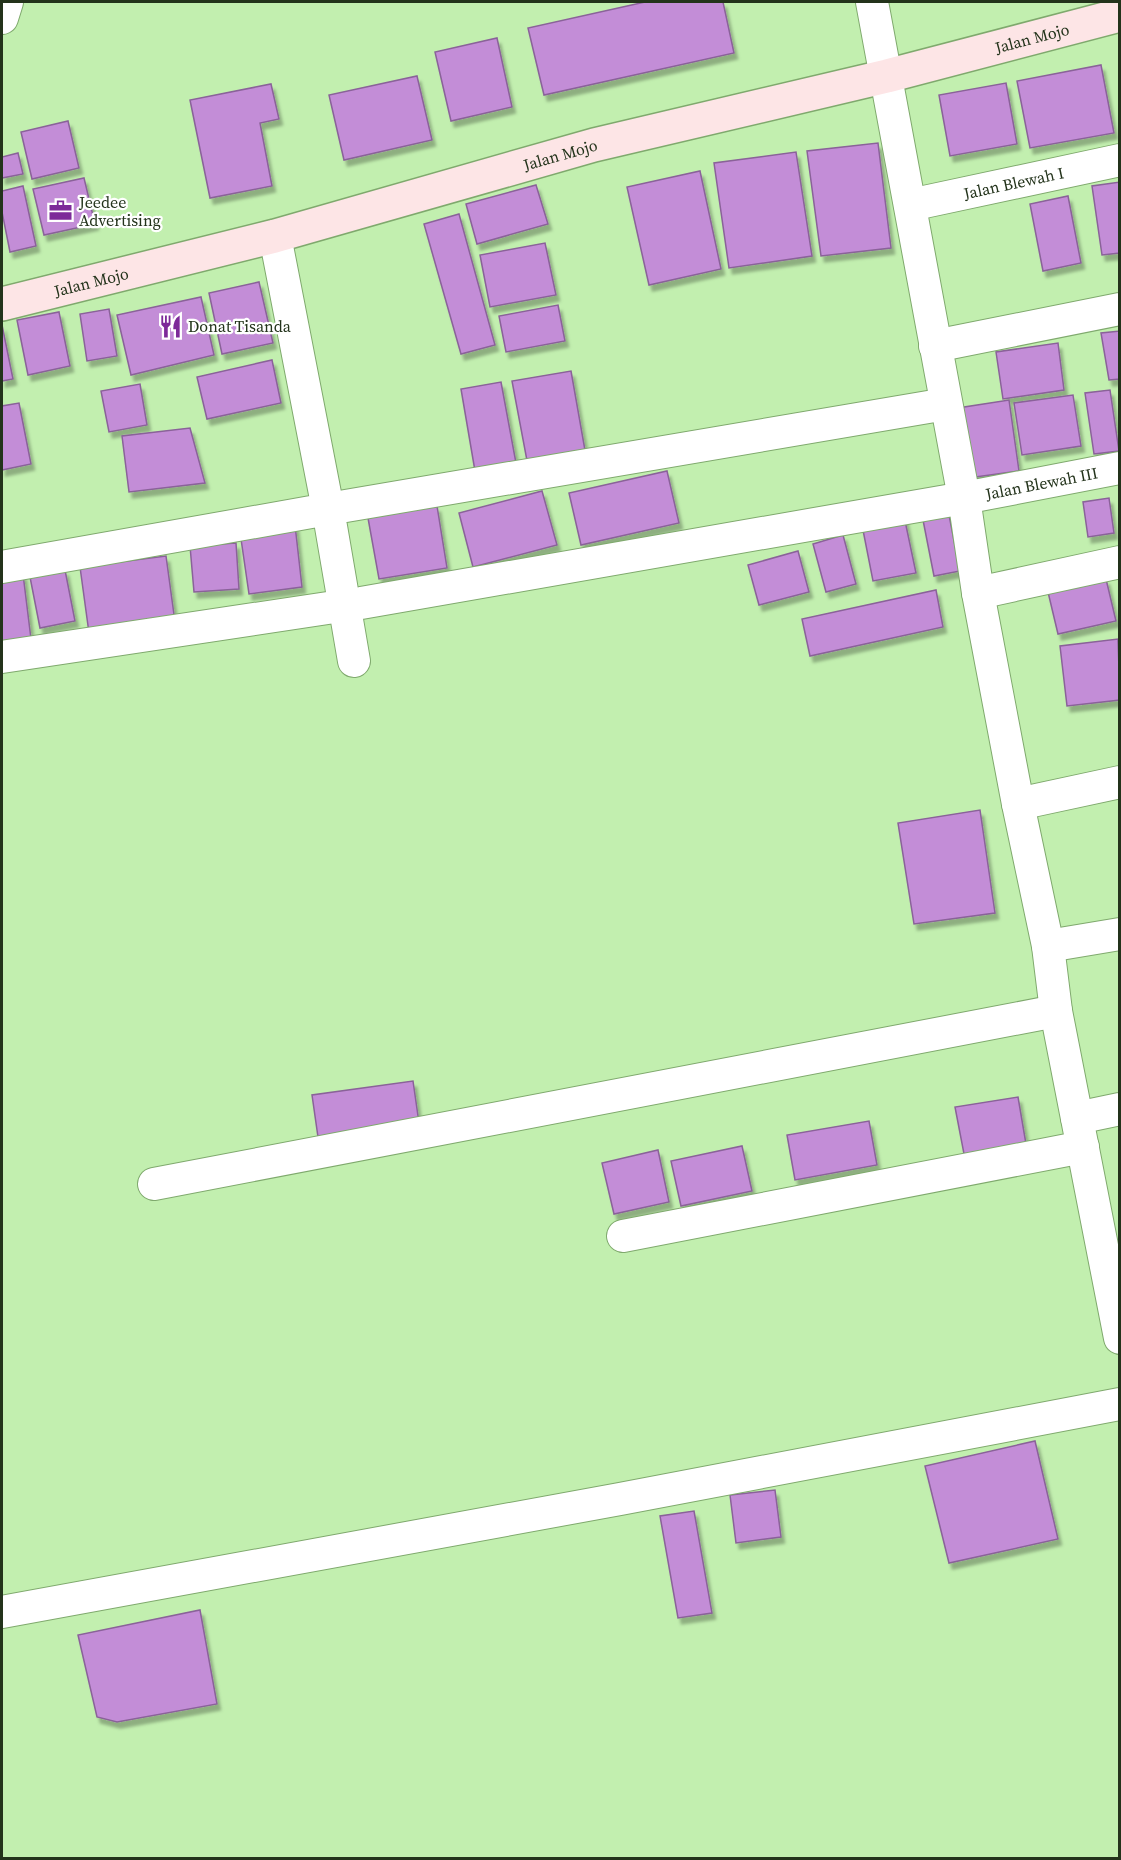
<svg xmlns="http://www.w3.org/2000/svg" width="1121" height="1860" font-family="'Source Serif 4',serif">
  <defs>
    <filter id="shadow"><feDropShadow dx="3.5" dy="6" stdDeviation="1.5" flood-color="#0004"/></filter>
  </defs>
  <rect width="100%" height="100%" fill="#c2efaf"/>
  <g fill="#c38dd7" stroke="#8a6299" stroke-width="1.5" filter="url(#shadow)">
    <path d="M 645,2 L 723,2 L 734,53 L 544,95 L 528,28 Z"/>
    <path d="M 497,38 L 512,107 L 451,121 L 435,52 Z"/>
    <path d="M 1101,65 L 1114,133 L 1030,148 L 1017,81 Z"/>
    <path d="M 417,76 L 432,140 L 344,160 L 329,95 Z"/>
    <path d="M 1006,83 L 1017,144 L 950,156 L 939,95 Z"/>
    <path d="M 271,84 L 279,119 L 260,123 L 272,186 L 210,198 L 190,100 Z"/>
    <path d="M 68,121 L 79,168 L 32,179 L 21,132 Z"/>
    <path d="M 878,143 L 891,248 L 821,256 L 807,151 Z"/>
    <path d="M 796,152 L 812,256 L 729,268 L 714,163 Z"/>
    <path d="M 18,153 L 23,174 L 2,178 L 2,157 Z"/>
    <path d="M 700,171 L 721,269 L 649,285 L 627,187 Z"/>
    <path d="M 84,178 L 95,224 L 44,235 L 33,189 Z"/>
    <path d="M 1120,182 L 1120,253 L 1102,255 L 1092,186 Z"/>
    <path d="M 536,185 L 548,224 L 477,244 L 466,204 Z"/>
    <path d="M 23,186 L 36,246 L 10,252 L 2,212 L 2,191 Z"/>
    <path d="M 1068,196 L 1081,263 L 1043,271 L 1030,204 Z"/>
    <path d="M 459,214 L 495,345 L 461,354 L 424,224 Z"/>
    <path d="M 545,243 L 556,295 L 490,307 L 480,255 Z"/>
    <path d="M 259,282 L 273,343 L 222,354 L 209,293 Z"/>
    <path d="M 201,297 L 214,355 L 131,375 L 117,315 Z"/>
    <path d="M 558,305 L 565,341 L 506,352 L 499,316 Z"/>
    <path d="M 109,309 L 117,356 L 87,361 L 80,314 Z"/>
    <path d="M 59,312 L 70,366 L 28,375 L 17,320 Z"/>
    <path d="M 2,325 L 13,379 L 2,381 Z"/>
    <path d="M 1120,331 L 1120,379 L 1109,380 L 1101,333 Z"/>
    <path d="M 1058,343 L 1064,390 L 1003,399 L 996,352 Z"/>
    <path d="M 272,360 L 281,403 L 207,419 L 197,377 Z"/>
    <path d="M 571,371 L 586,456 L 528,466 L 512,381 Z"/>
    <path d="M 501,382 L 516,463 L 475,471 L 461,389 Z"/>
    <path d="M 140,384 L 147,425 L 109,432 L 101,391 Z"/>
    <path d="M 1110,390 L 1119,451 L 1094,454 L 1085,393 Z"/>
    <path d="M 1073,395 L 1081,446 L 1022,455 L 1014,403 Z"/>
    <path d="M 1009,400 L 1019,471 L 968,478 L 958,408 Z"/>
    <path d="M 19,403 L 31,464 L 2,470 L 2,406 Z"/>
    <path d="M 190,428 L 205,483 L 129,492 L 122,436 Z"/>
    <path d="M 667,471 L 679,523 L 581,545 L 569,493 Z"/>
    <path d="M 542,491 L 557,545 L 473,567 L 459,513 Z"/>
    <path d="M 1109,498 L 1114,533 L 1088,537 L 1083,502 Z"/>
    <path d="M 437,506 L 447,568 L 379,579 L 368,518 Z"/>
    <path d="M 949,515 L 960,571 L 934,576 L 923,520 Z"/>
    <path d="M 904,516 L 916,573 L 873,581 L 862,525 Z"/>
    <path d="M 295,525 L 302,587 L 249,594 L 240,532 Z"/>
    <path d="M 843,535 L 856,584 L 826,592 L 813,544 Z"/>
    <path d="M 236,543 L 239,589 L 194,592 L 190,546 Z"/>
    <path d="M 798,551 L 809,592 L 759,605 L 748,565 Z"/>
    <path d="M 166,556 L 175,622 L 89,633 L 80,567 Z"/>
    <path d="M 65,570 L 75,621 L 40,628 L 30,577 Z"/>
    <path d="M 23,574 L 31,639 L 2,642 L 2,576 Z"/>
    <path d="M 1106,579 L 1116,621 L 1058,634 L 1048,592 Z"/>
    <path d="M 936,590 L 943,627 L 810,656 L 802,619 Z"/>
    <path d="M 1118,639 L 1120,700 L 1067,706 L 1060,646 Z"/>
    <path d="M 980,810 L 995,913 L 914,924 L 898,823 Z"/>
    <path d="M 413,1081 L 420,1130 L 319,1144 L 312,1095 Z"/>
    <path d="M 1018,1097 L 1026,1144 L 964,1154 L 955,1107 Z"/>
    <path d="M 869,1121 L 877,1165 L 795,1180 L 787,1135 Z"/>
    <path d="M 742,1146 L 752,1191 L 681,1206 L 671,1161 Z"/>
    <path d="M 658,1150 L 669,1202 L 614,1214 L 602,1163 Z"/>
    <path d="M 1035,1441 L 1058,1539 L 949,1563 L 925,1466 Z"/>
    <path d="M 775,1490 L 781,1537 L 736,1543 L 730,1495 Z"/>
    <path d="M 694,1511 L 712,1613 L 678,1618 L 660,1516 Z"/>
    <path d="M 200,1610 L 217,1704 L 117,1722 L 97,1717 L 78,1635 Z"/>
  </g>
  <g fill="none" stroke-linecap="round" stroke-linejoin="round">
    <defs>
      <g id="street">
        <path d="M 872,2 L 964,498 L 978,593 L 1018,804 L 1048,946 L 1056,1011 L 1120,1338"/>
        <path d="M 2,18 L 7,2"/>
        <path id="s1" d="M 910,205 L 1120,160"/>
        <path d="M 935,346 L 1120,309"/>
        <path d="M 2,567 L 328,509 L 275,236"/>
        <path d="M 978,593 L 1120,562"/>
        <path id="s2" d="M 2,657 L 361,603 L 964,498 L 1120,468"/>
        <path d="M 354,661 L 328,509 L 946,404"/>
        <path d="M 1018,804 L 1120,782"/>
        <path d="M 1048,946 L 1120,934"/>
        <path d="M 1077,1118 L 1120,1109"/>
        <path d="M 154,1184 L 1056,1011"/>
        <path d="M 623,1236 L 1083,1147"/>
        <path d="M 2,1612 L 620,1499 L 1120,1404"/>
      </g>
      <g id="secondary">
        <path id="s3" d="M 2,304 L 275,236 L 594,145 L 887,76 L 1120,15"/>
      </g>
    </defs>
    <use href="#street" stroke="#7fa96d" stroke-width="34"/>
    <use href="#secondary" stroke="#7fa96d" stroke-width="36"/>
    <use href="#street" stroke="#fff" stroke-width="32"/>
    <use href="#secondary" stroke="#fde5e6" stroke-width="33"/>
  </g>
  <defs>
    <symbol id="office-bare" viewBox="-9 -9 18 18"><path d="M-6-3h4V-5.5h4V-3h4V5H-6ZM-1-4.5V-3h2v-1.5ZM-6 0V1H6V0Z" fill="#7d2a99" stroke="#fff" stroke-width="2.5" paint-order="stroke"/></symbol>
    <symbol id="restaurant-bare" viewBox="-9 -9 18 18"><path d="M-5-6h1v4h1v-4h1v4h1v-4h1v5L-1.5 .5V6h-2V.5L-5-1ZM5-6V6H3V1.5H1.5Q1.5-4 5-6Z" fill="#7d2a99" stroke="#fff" stroke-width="2.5" paint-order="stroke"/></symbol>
  </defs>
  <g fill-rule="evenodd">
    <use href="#office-bare" x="44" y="194" width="33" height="33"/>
    <use href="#restaurant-bare" x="154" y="310" width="33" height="33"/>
  </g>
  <g text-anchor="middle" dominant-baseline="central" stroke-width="4.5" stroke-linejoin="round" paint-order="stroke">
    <g font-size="16" fill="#23331b" stroke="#fff">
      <text stroke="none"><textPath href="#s3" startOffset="1064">Jalan Mojo</textPath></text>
      <text stroke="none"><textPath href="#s3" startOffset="578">Jalan Mojo</textPath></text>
      <text stroke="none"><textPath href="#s1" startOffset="106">Jalan Blewah I</textPath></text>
      <text stroke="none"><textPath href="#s3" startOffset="92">Jalan Mojo</textPath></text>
      <text stroke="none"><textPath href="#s2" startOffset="1054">Jalan Blewah III</textPath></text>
    </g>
    <g font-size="16" fill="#23331b" stroke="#fff" text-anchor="start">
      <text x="79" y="202">Jeedee<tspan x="79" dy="18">Advertising</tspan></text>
      <text x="188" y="326">Donat Tisanda</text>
    </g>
  </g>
  <rect width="1121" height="1860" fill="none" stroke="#23331b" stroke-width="6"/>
</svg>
